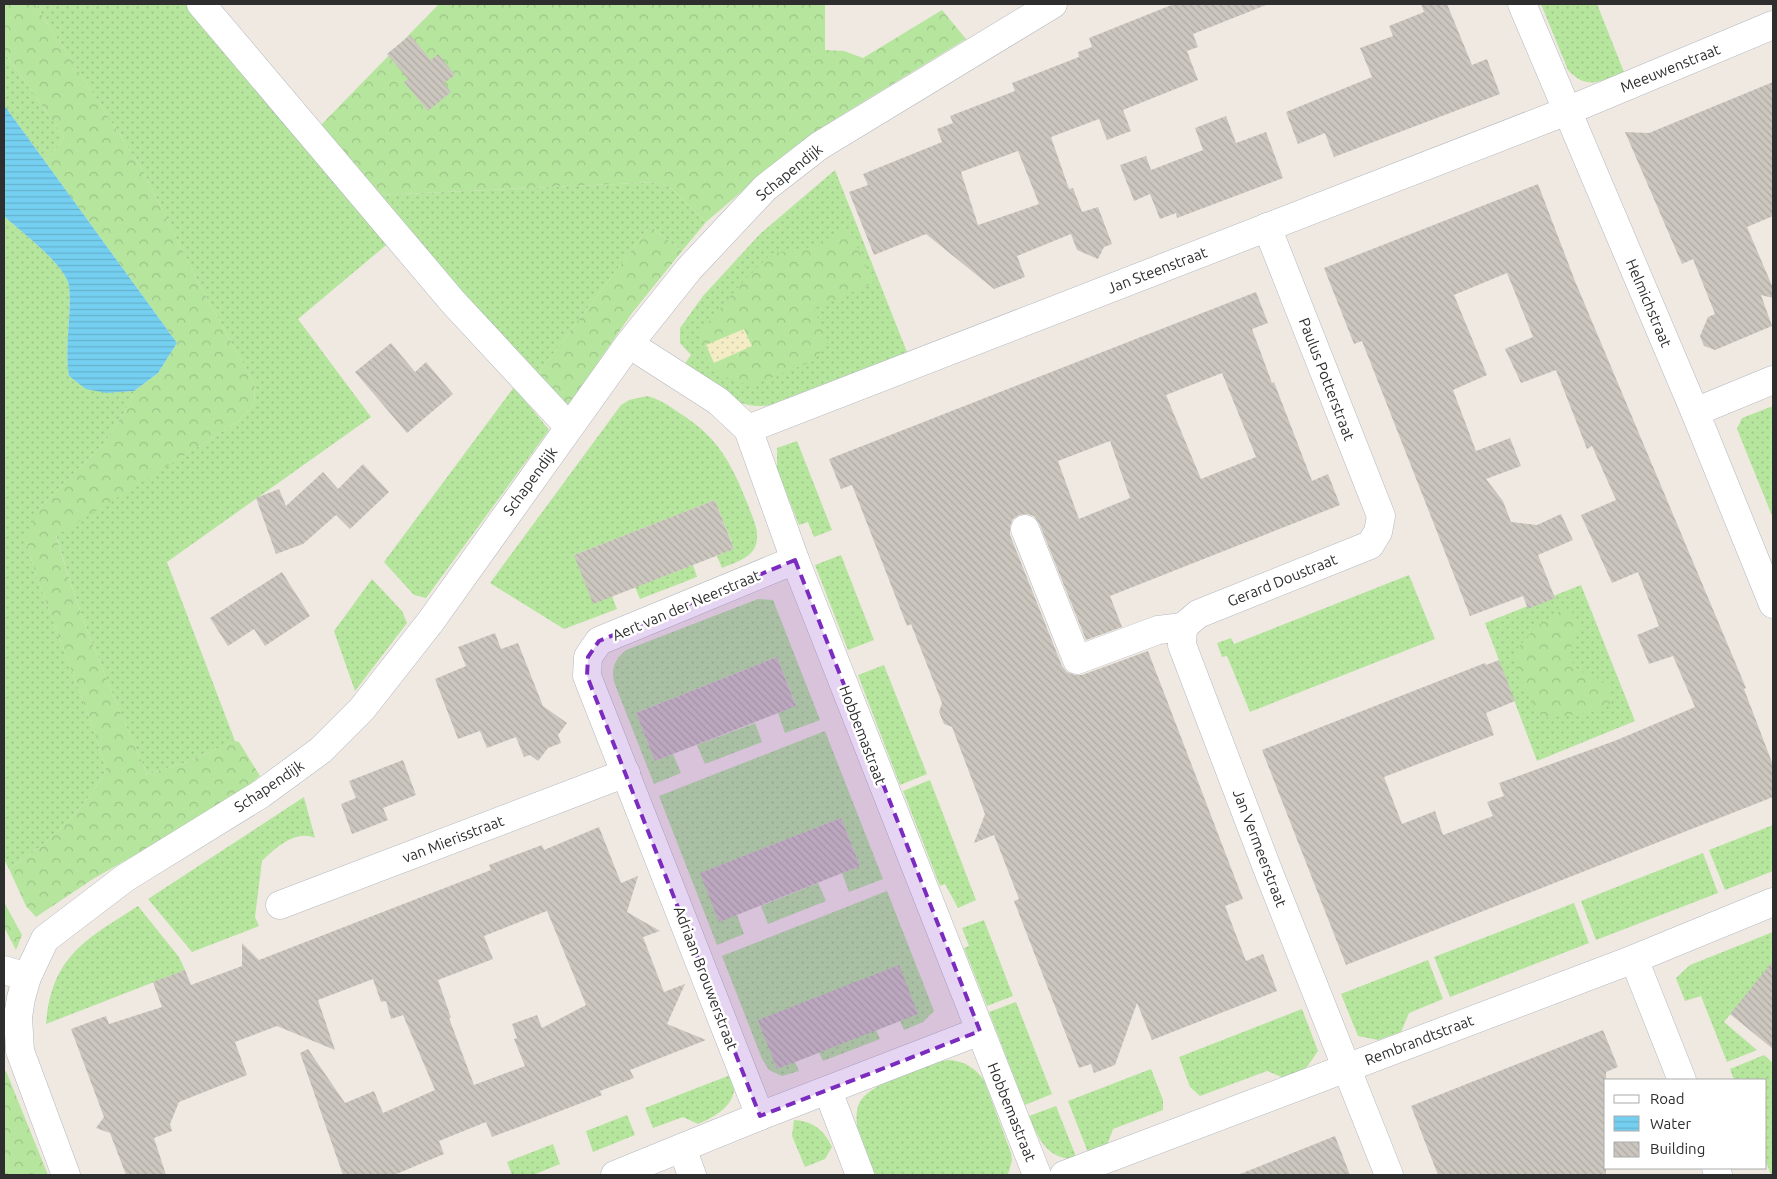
<svg xmlns="http://www.w3.org/2000/svg" width="1777" height="1179" font-family="Ubuntu,sans-serif">
  <defs>
    <pattern id="grass-dots" width="8" height="8" patternUnits="userSpaceOnUse" patternTransform="scale(1.25)"><rect width="8" height="8" fill="#b6e59e"/><path d="M2 2h.1M6 6h.1" fill="none" stroke="#9dc588" stroke-width="1.8" stroke-linecap="round"/></pattern>
    <pattern id="forest-crowns" width="20" height="18" patternUnits="userSpaceOnUse" patternTransform="scale(1.25)"><rect width="20" height="18" fill="#b6e59e"/><path d="M2 6a3 3 0 1 1 6 0M12 15a3 3 0 1 1 6 0" fill="none" stroke="#9dc588"/></pattern>
    <pattern id="sand-dots" width="8" height="8" patternUnits="userSpaceOnUse" patternTransform="scale(1.25)"><rect width="8" height="8" fill="#f3ecc5"/><path d="M2 2h.1M6 6h.1" fill="none" stroke="#d1cbaa" stroke-width="1.8" stroke-linecap="round"/></pattern>
    <pattern id="water-rules" width="6" height="5" patternUnits="userSpaceOnUse" patternTransform="scale(1.25)"><rect width="6" height="5" fill="#75cff0"/><path d="M0 2.5h6" fill="none" stroke="#66b2ce"/></pattern>
    <pattern id="building-back-hatch" width="6" height="6" patternUnits="userSpaceOnUse" patternTransform="scale(1.25)"><rect width="6" height="6" fill="#cbc7bf"/><path d="M-1 5l2 2M0 0l6 6M5-1l2 2" fill="none" stroke="#afaba4"/></pattern>
  </defs>
  <rect width="100%" height="100%" fill="#efe9e1"/>
  <g fill="url(#grass-dots)">
    <path d="M 35,4 L 188,4 L 265,99 L 391,241 L 298,319 L 371,417 L 167,562 L 235,741 L 187,762 L 147,774 C 113,696 79,617 56,535 L 239,421 L 254,404 L 255,385 L 197,280 L 142,169 Z"/>
    <path d="M 1541,4 L 1597,4 L 1624,72 C 1602,81 1587,91 1568,70 Z"/>
    <path d="M 4,52 L 64,137 L 58,147 L 44,160 L 4,105 Z"/>
    <path d="M 835,170 L 907,352 L 770,405 C 736,412 710,384 683,366 L 691,355 L 680,343 L 680,328 L 703,296 L 760,234 Z"/>
    <path d="M 659,182 L 671,188 L 706,222 L 682,251 L 650,226 L 533,380 L 379,195 Z"/>
    <path d="M 4,216 C 20,231 66,265 69,286 C 72,316 64,346 69,376 C 94,395 103,393 134,391 L 130,403 L 105,442 L 41,506 L 26,541 L 35,572 L 93,728 L 106,770 C 86,808 45,847 9,869 L 4,859 Z"/>
    <path d="M 514,387 L 549,430 L 426,598 L 414,595 L 384,562 Z"/>
    <path d="M 647,396 C 659,399 668,405 678,412 C 718,437 731,462 748,505 C 753,519 762,534 754,549 C 747,560 733,563 722,568 L 717,556 L 734,548 L 715,500 L 574,555 L 612,596 L 617,609 L 564,629 L 490,583 L 621,405 L 629,400 Z"/>
    <path d="M 1773,406 L 1773,518 L 1737,429 L 1742,418 Z"/>
    <path d="M 797,441 L 832,530 L 814,537 L 808,522 L 799,525 L 777,469 L 777,448 Z"/>
    <path d="M 841,555 L 874,640 L 848,650 L 815,565 Z"/>
    <path d="M 693,565 L 697,577 L 640,599 L 635,587 Z"/>
    <path d="M 1409,575 L 1435,639 L 1250,712 L 1227,656 L 1222,657 L 1217,643 L 1231,638 L 1234,644 Z"/>
    <path d="M 372,579 L 402,611 L 407,623 L 355,691 L 334,631 Z"/>
    <path d="M 1581,585 L 1635,721 L 1537,761 L 1485,623 Z"/>
    <path d="M 758,599 L 773,600 L 820,720 L 785,733 L 778,713 L 796,705 L 777,657 L 636,713 L 655,761 L 673,754 L 681,773 L 654,784 L 614,682 C 611,668 615,659 626,650 Z"/>
    <path d="M 884,665 L 927,774 L 900,785 L 858,675 Z"/>
    <path d="M 755,723 L 762,742 L 705,764 L 697,745 Z"/>
    <path d="M 825,731 L 883,879 L 849,892 L 842,873 L 860,866 L 841,818 L 701,873 L 737,915 L 744,934 L 717,945 L 659,796 Z"/>
    <path d="M 930,780 L 976,900 L 958,908 L 945,884 L 940,886 L 903,791 Z"/>
    <path d="M 304,797 L 315,838 C 296,829 275,848 262,861 L 255,917 L 259,926 L 192,952 L 148,899 Z"/>
    <path d="M 1773,825 L 1773,871 L 1725,890 L 1709,850 Z"/>
    <path d="M 1703,853 L 1718,893 L 1596,940 L 1581,901 Z"/>
    <path d="M 818,883 L 826,901 L 768,924 L 761,906 Z"/>
    <path d="M 887,891 L 934,1011 L 923,1022 L 904,1030 L 900,1021 L 795,1062 L 799,1071 L 782,1076 L 769,1070 L 762,1059 L 722,956 Z"/>
    <path d="M 1574,903 L 1589,943 L 1450,997 L 1434,957 Z"/>
    <path d="M 138,906 L 179,957 L 185,970 L 46,1024 C 52,956 85,940 138,906 Z"/>
    <path d="M 984,920 L 1013,996 L 987,1006 L 964,948 L 969,946 L 962,928 Z"/>
    <path d="M 1773,932 L 1773,966 L 1771,965 L 1724,1022 L 1757,1050 L 1727,1062 L 1701,996 L 1685,1001 L 1676,978 L 1690,965 Z"/>
    <path d="M 1428,960 L 1443,999 L 1409,1013 L 1401,1032 L 1378,1040 L 1358,1036 L 1341,994 Z"/>
    <path d="M 1016,1002 L 1052,1094 L 1025,1105 L 989,1012 Z"/>
    <path d="M 1302,1009 L 1318,1051 L 1307,1067 L 1284,1078 L 1267,1071 L 1200,1096 L 1190,1087 L 1179,1057 Z"/>
    <path d="M 876,1030 L 880,1039 L 823,1061 L 819,1052 Z"/>
    <path d="M 1764,1055 L 1773,1063 L 1773,1175 L 1771,1175 L 1766,1162 L 1766,1080 L 1734,1080 L 1730,1069 Z"/>
    <path d="M 948,1060 C 964,1061 974,1067 984,1080 L 1011,1153 L 1012,1160 L 1008,1175 L 875,1175 L 857,1126 C 856,1117 856,1108 861,1100 C 871,1084 929,1063 948,1060 Z"/>
    <path d="M 1151,1069 L 1163,1100 L 1163,1110 L 1113,1129 L 1106,1148 L 1089,1155 L 1068,1101 Z"/>
    <path d="M 733,1074 C 740,1102 721,1114 698,1124 L 683,1117 L 653,1128 L 645,1108 Z"/>
    <path d="M 1056,1106 L 1077,1159 C 1047,1160 1039,1140 1029,1116 Z"/>
    <path d="M 627,1115 L 635,1135 L 593,1152 L 586,1131 Z"/>
    <path d="M 794,1120 C 813,1121 824,1130 832,1147 L 825,1159 L 805,1167 L 792,1136 Z"/>
    <path d="M 553,1144 L 560,1164 L 533,1175 L 512,1175 L 507,1162 Z"/>
  </g>
  <g fill="url(#forest-crowns)">
    <path d="M 4,4 L 35,4 L 142,169 L 197,280 L 255,385 L 254,404 L 239,421 L 56,536 C 79,617 113,696 147,774 L 187,762 L 235,741 L 239,742 L 260,776 L 231,800 L 93,879 L 36,917 L 26,906 L 9,869 C 45,847 86,808 106,770 L 93,728 L 35,572 L 26,541 L 30,523 L 41,506 L 105,442 L 130,403 L 134,391 L 158,373 L 177,343 L 44,160 L 58,147 L 64,137 L 4,52 Z"/>
    <path d="M 439,4 L 825,4 L 825,50 L 844,51 L 863,58 L 942,10 L 966,39 L 835,119 L 768,169 L 706,222 L 671,188 L 659,182 L 379,195 L 320,126 Z"/>
    <path d="M 650,226 L 682,251 L 632,313 L 563,413 L 533,380 Z"/>
    <path d="M 849,228 L 873,283 L 814,309 L 828,343 L 813,361 L 753,385 L 735,382 L 712,369 L 700,340 L 702,330 L 739,286 L 772,253 L 801,251 Z"/>
    <path d="M 1563,609 L 1571,610 L 1580,627 L 1570,650 L 1574,669 L 1596,677 L 1610,686 L 1610,705 L 1594,712 L 1548,718 L 1537,713 L 1516,672 L 1516,650 L 1536,627 Z"/>
    <path d="M 4,902 L 22,935 L 16,950 L 4,927 Z"/>
    <path d="M 6,1071 L 48,1175 L 4,1175 L 4,1072 Z"/>
  </g>
  <path fill="url(#sand-dots)" d="M 744,329 L 752,346 L 714,363 L 706,345 Z"/>
  <path fill="url(#water-rules)" d="M 4,105 L 177,343 L 158,373 L 134,391 L 106,393 L 86,389 L 69,376 C 64,346 72,316 69,286 C 66,265 20,231 4,216 Z"/>
  <g fill="url(#building-back-hatch)" fill-rule="evenodd">
    <path d="M 1174,4 L 1266,5 L 1193,34 L 1198,47 L 1187,51 L 1198,80 L 1123,110 L 1131,131 L 1107,140 L 1099,119 L 1051,137 L 1069,189 L 1073,188 L 1082,212 L 1098,207 L 1112,244 L 1104,247 L 1098,259 L 1077,250 L 1071,234 L 1017,256 L 1025,277 L 994,289 L 926,234 L 874,255 L 849,192 L 868,185 L 863,174 L 942,142 L 937,129 L 953,123 L 950,116 L 1015,91 L 1012,83 L 1079,57 L 1078,52 L 1092,47 L 1089,38 ZM 1018,151 L 1039,204 L 978,225 L 961,172 Z"/>
    <path d="M 1421,4 L 1447,4 L 1472,65 L 1487,59 L 1500,94 L 1334,157 L 1325,133 L 1298,144 L 1286,112 L 1372,77 L 1360,48 L 1393,36 L 1389,26 L 1424,12 Z"/>
    <path d="M 410,35 L 431,60 L 438,54 L 455,75 L 444,83 L 451,92 L 428,111 L 404,82 L 408,79 L 387,54 Z"/>
    <path d="M 1773,82 L 1773,216 L 1747,227 L 1773,288 L 1773,298 L 1761,295 L 1772,326 L 1715,350 L 1704,346 L 1700,336 L 1708,317 L 1715,314 L 1693,259 L 1682,264 L 1625,132 L 1649,133 Z"/>
    <path d="M 1226,116 L 1236,143 L 1266,132 L 1283,178 L 1177,218 L 1176,213 L 1160,219 L 1150,194 L 1134,201 L 1120,165 L 1146,156 L 1151,170 L 1203,150 L 1195,128 Z"/>
    <path d="M 1538,184 L 1575,281 L 1746,688 L 1744,689 L 1773,765 L 1773,797 L 1346,965 L 1262,750 L 1485,663 L 1486,665 L 1499,660 L 1515,701 L 1486,713 L 1494,735 L 1384,777 L 1402,824 L 1435,811 L 1443,835 L 1493,816 L 1487,802 L 1504,796 L 1499,783 L 1617,740 L 1695,707 L 1673,656 L 1649,664 L 1637,635 L 1659,626 L 1638,572 L 1612,583 L 1581,515 L 1616,500 L 1592,446 L 1587,449 L 1556,370 L 1521,383 L 1505,349 L 1533,337 L 1507,273 L 1454,295 L 1487,375 L 1453,390 L 1476,451 L 1510,438 L 1521,466 L 1486,479 L 1503,501 L 1511,522 L 1537,525 L 1561,514 L 1573,540 L 1538,555 L 1555,598 L 1528,609 L 1523,596 L 1470,616 L 1362,341 L 1354,344 L 1324,268 Z"/>
    <path d="M 1256,292 L 1268,323 L 1252,329 L 1272,383 L 1274,382 L 1312,481 L 1328,474 L 1340,505 L 1110,596 L 1122,627 L 1086,640 L 1039,523 L 1034,516 L 1027,514 L 1019,515 L 1013,519 L 1010,526 L 1010,535 L 1062,666 L 1067,672 L 1074,675 L 1082,675 L 1148,651 L 1243,899 L 1225,906 L 1246,961 L 1263,954 L 1277,991 L 1152,1040 L 1137,1003 L 1115,1065 L 1094,1073 L 1091,1064 L 1079,1068 L 1014,901 L 1019,899 L 994,835 L 974,843 L 985,814 L 952,727 L 944,724 L 939,712 L 942,703 L 911,624 L 907,626 L 852,485 L 841,489 L 829,459 ZM 1222,373 L 1256,457 L 1201,479 L 1166,395 ZM 1110,441 L 1130,498 L 1079,519 L 1058,461 Z"/>
    <path d="M 391,343 L 415,372 L 426,362 L 453,394 L 407,433 L 355,372 Z"/>
    <path d="M 363,464 L 389,492 L 350,529 L 336,515 L 303,544 L 276,554 L 256,498 L 279,489 L 286,506 L 323,472 L 338,489 Z"/>
    <path d="M 715,500 L 734,549 L 593,604 L 574,555 Z"/>
    <path d="M 282,572 L 310,616 L 265,646 L 254,629 L 228,646 L 210,618 Z"/>
    <path d="M 495,633 L 501,649 L 518,643 L 543,706 L 567,723 L 558,735 L 561,743 L 548,748 L 538,761 L 530,755 L 524,757 L 516,737 L 487,748 L 480,731 L 458,739 L 435,679 L 466,666 L 458,647 Z"/>
    <path d="M 777,657 L 796,706 L 655,761 L 636,713 Z"/>
    <path d="M 403,760 L 416,795 L 383,808 L 388,820 L 352,834 L 341,804 L 356,798 L 349,781 Z"/>
    <path d="M 841,818 L 860,866 L 719,922 L 700,873 Z"/>
    <path d="M 599,827 L 621,883 L 638,876 L 627,912 L 660,931 L 643,937 L 664,992 L 685,984 L 667,1024 L 706,1040 L 630,1070 L 634,1078 L 600,1091 L 602,1095 L 519,1127 L 492,1137 L 486,1122 L 439,1141 L 444,1154 L 394,1175 L 343,1175 L 300,1053 L 308,1049 L 345,1103 L 374,1091 L 383,1113 L 435,1090 L 403,1015 L 391,1019 L 386,1001 L 381,1002 L 373,979 L 318,1000 L 335,1050 L 277,1026 L 235,1042 L 247,1075 L 179,1102 L 170,1124 L 172,1131 L 154,1138 L 166,1175 L 126,1175 L 110,1133 L 96,1128 L 104,1117 L 71,1029 L 106,1016 L 109,1024 L 162,1007 L 153,982 L 185,970 L 191,985 L 242,966 L 242,943 L 259,960 L 491,870 L 489,865 L 542,845 L 544,850 ZM 547,911 L 586,1005 L 542,1028 L 537,1015 L 512,1024 L 517,1038 L 514,1039 L 525,1066 L 474,1085 L 449,1018 L 451,1018 L 438,980 L 493,959 L 484,936 Z"/>
    <path d="M 1773,961 L 1773,1049 L 1730,1014 Z"/>
    <path d="M 899,965 L 918,1014 L 777,1069 L 758,1020 Z"/>
    <path d="M 1603,1030 L 1618,1067 L 1606,1072 L 1606,1175 L 1438,1175 L 1411,1106 Z"/>
    <path d="M 1335,1136 L 1350,1175 L 1240,1175 L 1240,1174 Z"/>
  </g>
  <g fill="none" stroke-linecap="round" stroke-linejoin="round">
    <defs>
      <g id="minor">
        <path d="M 201,4 L 453,302 L 569,427"/>
        <path d="M 1522,4 L 1695,412 L 1773,604"/>
        <path d="M 629,344 L 718,401 L 748,429 L 795,560 L 1037,1175"/>
        <path d="M 1695,412 L 1773,380"/>
        <path d="M 748,429 L 1567,111 L 1773,25"/>
        <path d="M 1025,529 L 1077,660 L 1158,630 L 1183,627"/>
        <path d="M 795,560 L 599,641 L 588,657 L 587,676 L 760,1116 L 980,1031"/>
        <path d="M 1183,627 L 1182,645 L 1269,873 L 1389,1175"/>
        <path d="M 1183,627 L 1198,614 L 1370,545 L 1378,532 L 1381,516 L 1267,227"/>
        <path d="M 280,905 L 626,773"/>
        <path d="M 1634,959 L 1682,1080"/>
        <path d="M 4,970 L 27,977"/>
        <path d="M 828,1091 L 860,1175"/>
        <path d="M 682,1148 L 692,1175"/>
        <path d="M 1716,1168 L 1718,1175"/>
        <path d="M 66,1175 L 20,1051 L 18,1017 L 21,998 L 27,977 L 45,939 L 125,878 L 261,794 L 321,750 L 362,709 L 431,621 L 629,344 L 689,269 L 765,188 L 819,146 L 1053,4"/>
        <path d="M 615,1175 L 760,1116"/>
        <path d="M 1064,1175 L 1634,959 L 1773,902"/>
      </g>
    </defs>
    <use href="#minor" stroke="#b4b7c1" stroke-width="29"/>
    <use href="#minor" stroke="#fff" stroke-width="28"/>
  </g>
  <path fill="#7b2cbf" fill-opacity="0.2" stroke="#7b2cbf" stroke-width="4" stroke-dasharray="10 6" stroke-linejoin="round" d="M 795,560 L 980,1031 L 760,1116 L 587,676 L 588,657 L 599,641 Z"/>
  <g text-anchor="middle" dominant-baseline="central" stroke-width="5" stroke-linejoin="round" paint-order="stroke">
    <g font-size="15" fill="#2e2e2e" stroke="#fff">
      <text transform="translate(1670 68) rotate(-22)">Meeuwenstraat</text>
      <text transform="translate(789 172) rotate(-39)">Schapendijk</text>
      <text transform="translate(1157 270) rotate(-21)">Jan Steenstraat</text>
      <text transform="translate(1649 303) rotate(67)">Helmichstraat</text>
      <text transform="translate(1327 379) rotate(69)">Paulus Potterstraat</text>
      <text transform="translate(530 481) rotate(-54)">Schapendijk</text>
      <text transform="translate(1282 580) rotate(-22)">Gerard Doustraat</text>
      <text transform="translate(686 605) rotate(-23)">Aert van der Neerstraat</text>
      <text transform="translate(863 735) rotate(69)">Hobbemastraat</text>
      <text transform="translate(269 786) rotate(-34)">Schapendijk</text>
      <text transform="translate(453 839) rotate(-21)">van Mierisstraat</text>
      <text transform="translate(1260 848) rotate(69)">Jan Vermeerstraat</text>
      <text transform="translate(706 978) rotate(69)">Adriaan Brouwerstraat</text>
      <text transform="translate(1419 1040) rotate(-21)">Rembrandtstraat</text>
      <text transform="translate(1012 1112) rotate(68)">Hobbemastraat</text>
    </g>
  </g>
  <rect width="1777" height="1179" fill="none" stroke="#2e2e2e" stroke-width="10"/>
  <rect x="1604" y="1079" width="162" height="90" fill="#ffffff" stroke="#ababab"/>
  <rect x="1614" y="1095" width="25" height="8" fill="#ffffff" stroke="#ababab"/>
  <text x="1650" y="1104" font-size="15" fill="#2e2e2e">Road</text>
  <rect x="1614" y="1116" width="25" height="15" fill="url(#water-rules)" stroke="#ababab"/>
  <text x="1650" y="1129" font-size="15" fill="#2e2e2e">Water</text>
  <rect x="1614" y="1142" width="25" height="15" fill="url(#building-back-hatch)" stroke="#ababab"/>
  <text x="1650" y="1154" font-size="15" fill="#2e2e2e">Building</text>
</svg>
